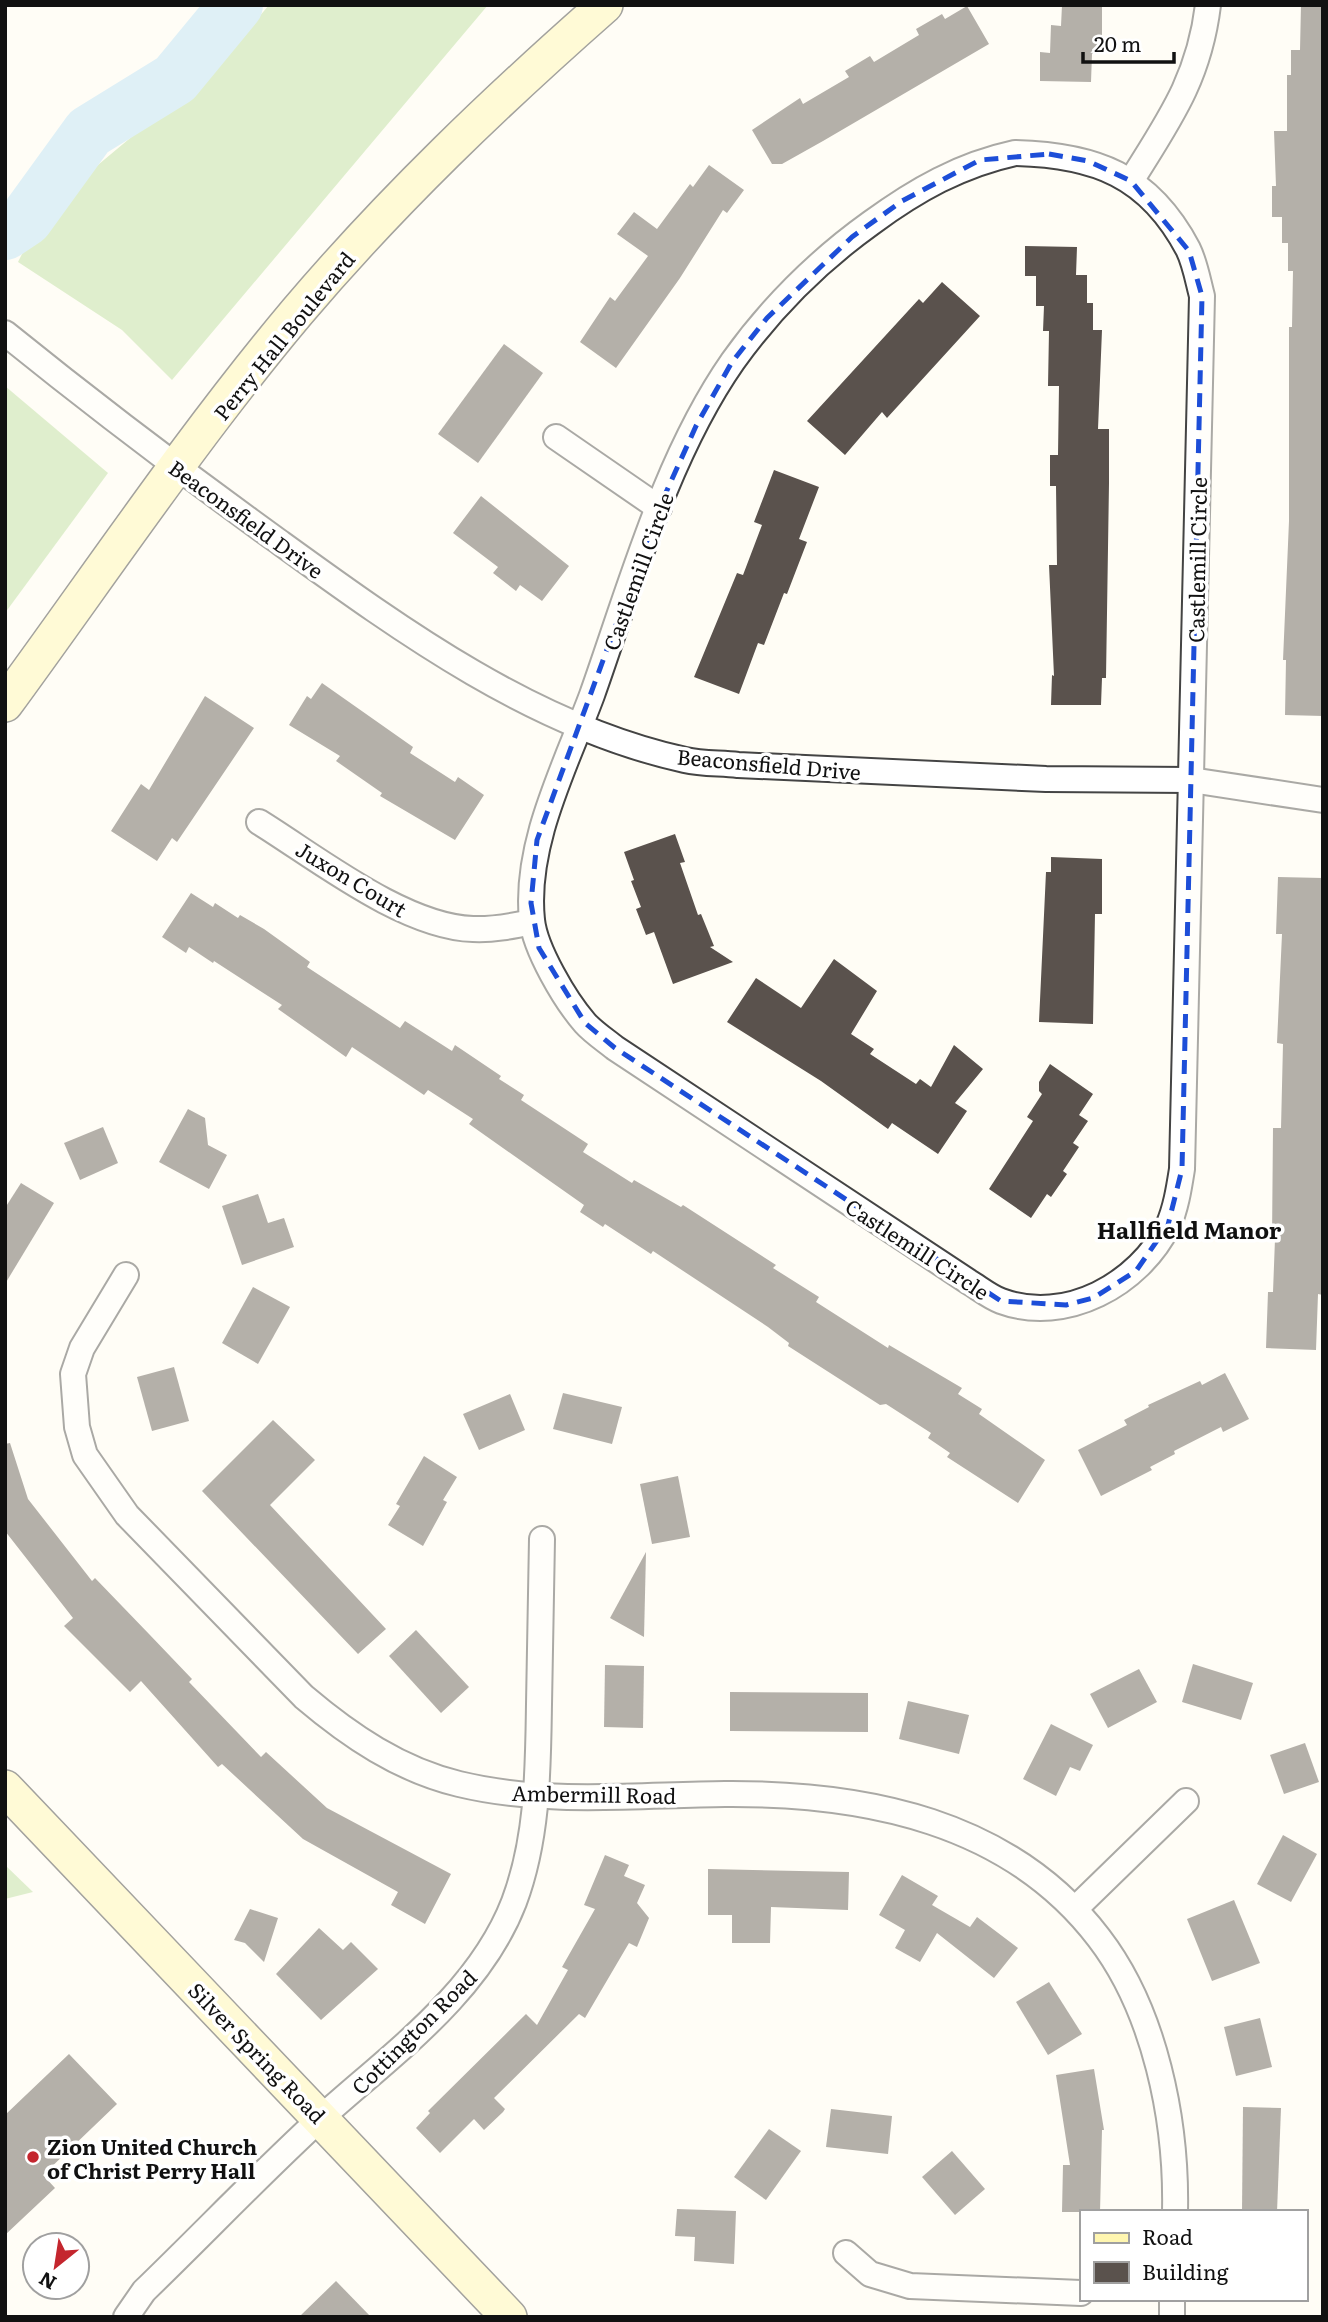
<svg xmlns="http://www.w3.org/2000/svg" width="1328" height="2322" font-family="Literata,serif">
  <rect width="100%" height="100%" fill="#fffdf5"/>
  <g fill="#b9dc9c">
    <path d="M 269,5 L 488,5 L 172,380 L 122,330 L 18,262 L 44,210 L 220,63 Z"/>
    <path d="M 5,386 L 108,473 L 5,613 Z"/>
    <path d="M 5,1865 L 33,1892 L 5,1899 Z"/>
  </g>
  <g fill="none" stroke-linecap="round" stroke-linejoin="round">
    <path stroke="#b9e0f7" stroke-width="54" d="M 5,233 L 26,219 L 89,132 L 175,79 L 236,5"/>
  </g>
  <g fill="#5a524d">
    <path d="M 1062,5 L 1102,5 L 1102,54 L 1092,54 L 1091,82 L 1040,81 L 1040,52 L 1050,53 L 1051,25 L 1061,26 Z"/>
    <path d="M 1301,5 L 1323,5 L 1323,716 L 1285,715 L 1286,660 L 1283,660 L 1289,521 L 1289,327 L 1292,327 L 1293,271 L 1288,271 L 1288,243 L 1282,243 L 1282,217 L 1272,217 L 1272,186 L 1276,186 L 1274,131 L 1287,131 L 1287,75 L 1291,75 L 1291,50 L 1300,50 Z"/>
    <path d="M 967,6 L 989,44 L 823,141 L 782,164 L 772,164 L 752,130 L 800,98 L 803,104 L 849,77 L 845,71 L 870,56 L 874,62 L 919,35 L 916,29 L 942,14 L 945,19 Z"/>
    <path d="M 709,165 L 744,190 L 727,213 L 723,210 L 680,278 L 616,368 L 580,342 L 610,297 L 615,301 L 648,256 L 617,234 L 634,212 L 657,229 L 690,184 L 693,187 Z"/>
    <path d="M 1025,246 L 1077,247 L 1076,275 L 1087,275 L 1087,303 L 1093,303 L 1093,330 L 1102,330 L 1098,429 L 1109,429 L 1109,483 L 1106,678 L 1102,678 L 1101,705 L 1051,705 L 1052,675 L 1054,676 L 1049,565 L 1057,565 L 1056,486 L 1050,486 L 1050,455 L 1058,455 L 1059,386 L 1048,386 L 1049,331 L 1043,331 L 1044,306 L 1036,306 L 1036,276 L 1025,276 Z"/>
    <path d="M 942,282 L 980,316 L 887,418 L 882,412 L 845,455 L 807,421 L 919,299 L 923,303 Z"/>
    <path d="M 504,344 L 543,373 L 478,463 L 438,434 Z"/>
    <path d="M 774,470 L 819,487 L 799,539 L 807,542 L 787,594 L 784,593 L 764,645 L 758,643 L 739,694 L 694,677 L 737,573 L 743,575 L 762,525 L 754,522 Z"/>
    <path d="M 481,496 L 569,566 L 542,601 L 520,585 L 516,591 L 493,573 L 498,567 L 453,533 Z"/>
    <path d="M 322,683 L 413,747 L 410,753 L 455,782 L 458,777 L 484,795 L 455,840 L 380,796 L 382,793 L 336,761 L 340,756 L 289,725 L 307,696 L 311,699 Z"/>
    <path d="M 205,696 L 254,728 L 177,842 L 172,838 L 157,861 L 111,831 L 141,784 L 149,790 Z"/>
    <path d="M 675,834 L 685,862 L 680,863 L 698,915 L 701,914 L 714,946 L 710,947 L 733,962 L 673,984 L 654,932 L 646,935 L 636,909 L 641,907 L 631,881 L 634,880 L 624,852 Z"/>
    <path d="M 1051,857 L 1102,859 L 1102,914 L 1095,914 L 1093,1024 L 1039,1022 L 1046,872 L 1051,872 Z"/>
    <path d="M 1278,877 L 1323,878 L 1323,1295 L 1318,1294 L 1316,1350 L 1266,1348 L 1268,1292 L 1273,1292 L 1275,1239 L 1272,1239 L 1273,1128 L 1281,1128 L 1283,1044 L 1277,1043 L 1282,934 L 1276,934 Z"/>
    <path d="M 191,893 L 213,907 L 215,903 L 238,918 L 240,915 L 264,929 L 310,962 L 307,967 L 400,1028 L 405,1021 L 452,1051 L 455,1045 L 501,1076 L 499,1079 L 524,1095 L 521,1100 L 588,1144 L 583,1152 L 632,1183 L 634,1180 L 681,1207 L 683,1205 L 776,1265 L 773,1268 L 819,1297 L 816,1302 L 888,1348 L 889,1345 L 962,1388 L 958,1394 L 982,1409 L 979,1414 L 1045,1460 L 1018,1503 L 947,1457 L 950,1453 L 928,1438 L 931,1433 L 886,1404 L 880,1405 L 788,1346 L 789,1343 L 768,1327 L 653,1251 L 651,1254 L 605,1224 L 603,1227 L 580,1212 L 584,1205 L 469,1124 L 473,1119 L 428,1090 L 424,1095 L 352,1047 L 346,1057 L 278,1009 L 282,1005 L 214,961 L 213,963 L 189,947 L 186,953 L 162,937 Z"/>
    <path d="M 834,959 L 877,991 L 851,1034 L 874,1049 L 870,1054 L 916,1084 L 920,1079 L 931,1087 L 954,1045 L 983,1069 L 955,1103 L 967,1111 L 938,1154 L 892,1123 L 888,1129 L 821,1081 L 727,1022 L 756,978 L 801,1008 Z"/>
    <path d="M 1050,1064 L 1093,1094 L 1079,1115 L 1088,1121 L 1073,1143 L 1079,1147 L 1063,1171 L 1067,1174 L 1051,1197 L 1047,1194 L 1031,1218 L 989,1189 L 1033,1121 L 1027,1117 L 1042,1094 L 1039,1091 L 1039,1082 Z"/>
    <path d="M 188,1109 L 205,1118 L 208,1145 L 227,1155 L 209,1189 L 159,1162 Z"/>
    <path d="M 103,1127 L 118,1163 L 80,1180 L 64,1143 Z"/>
    <path d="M 21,1183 L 54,1203 L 5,1284 L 5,1208 Z"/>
    <path d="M 258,1194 L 268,1223 L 284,1218 L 294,1247 L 242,1265 L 222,1206 Z"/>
    <path d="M 253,1287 L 290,1307 L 258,1364 L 222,1343 Z"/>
    <path d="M 174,1367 L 189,1421 L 152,1431 L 137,1377 Z"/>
    <path d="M 1225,1373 L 1249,1419 L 1223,1432 L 1221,1427 L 1174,1451 L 1175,1454 L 1150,1467 L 1152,1470 L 1101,1496 L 1078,1450 L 1127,1425 L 1124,1420 L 1149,1407 L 1148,1405 L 1200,1381 L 1202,1385 Z"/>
    <path d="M 563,1393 L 622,1407 L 612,1444 L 553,1429 Z"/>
    <path d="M 510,1394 L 525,1430 L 479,1450 L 463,1414 Z"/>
    <path d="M 273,1420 L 315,1460 L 270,1505 L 386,1629 L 358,1654 L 202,1491 Z"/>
    <path d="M 10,1443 L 28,1499 L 92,1581 L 95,1578 L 149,1634 L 192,1679 L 189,1682 L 261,1757 L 266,1752 L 327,1808 L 451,1874 L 425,1924 L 391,1905 L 398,1892 L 303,1839 L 222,1764 L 218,1767 L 141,1681 L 130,1692 L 64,1626 L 73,1618 L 5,1531 L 5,1444 Z"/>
    <path d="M 424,1456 L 457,1477 L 443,1500 L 447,1502 L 423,1546 L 388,1525 L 400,1506 L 396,1504 Z"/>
    <path d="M 678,1476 L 690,1537 L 652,1544 L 640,1484 Z"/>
    <path d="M 646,1552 L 644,1637 L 610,1618 Z"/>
    <path d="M 416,1630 L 469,1687 L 441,1713 L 389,1656 Z"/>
    <path d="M 1193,1664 L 1253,1683 L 1241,1720 L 1182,1702 Z"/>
    <path d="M 605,1665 L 644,1666 L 643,1728 L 604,1727 Z"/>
    <path d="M 1139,1669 L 1157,1702 L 1108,1728 L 1090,1694 Z"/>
    <path d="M 730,1692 L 868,1693 L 868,1732 L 730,1731 Z"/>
    <path d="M 908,1701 L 969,1715 L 959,1754 L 899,1739 Z"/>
    <path d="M 1051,1724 L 1093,1745 L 1080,1771 L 1070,1767 L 1056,1796 L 1023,1779 Z"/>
    <path d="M 1305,1743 L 1319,1782 L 1284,1794 L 1270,1755 Z"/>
    <path d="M 1283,1835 L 1317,1854 L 1291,1902 L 1257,1884 Z"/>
    <path d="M 605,1855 L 629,1865 L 624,1876 L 645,1885 L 637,1903 L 649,1918 L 637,1947 L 629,1943 L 585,2018 L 579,2014 L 494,2098 L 505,2109 L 503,2112 L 484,2130 L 474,2119 L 440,2153 L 416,2128 L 430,2113 L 428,2111 L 526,2014 L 537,2025 L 568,1970 L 562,1967 L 595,1909 L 584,1905 Z"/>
    <path d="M 708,1869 L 849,1872 L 848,1910 L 771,1907 L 770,1943 L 732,1943 L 732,1915 L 708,1915 Z"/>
    <path d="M 902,1875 L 938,1896 L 932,1905 L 970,1927 L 977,1917 L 1018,1948 L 994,1978 L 937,1933 L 920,1962 L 895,1948 L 905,1930 L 879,1915 Z"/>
    <path d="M 1234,1900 L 1260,1963 L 1212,1981 L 1187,1919 Z"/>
    <path d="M 250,1909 L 278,1918 L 264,1962 L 245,1943 L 234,1940 Z"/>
    <path d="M 319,1928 L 343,1950 L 351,1942 L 378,1969 L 321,2020 L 276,1974 Z"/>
    <path d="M 1049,1982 L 1082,2034 L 1048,2055 L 1016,2002 Z"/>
    <path d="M 1260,2018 L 1272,2067 L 1236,2076 L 1224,2027 Z"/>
    <path d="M 69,2054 L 117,2104 L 43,2175 L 55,2188 L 5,2235 L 5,2115 Z"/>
    <path d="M 1094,2069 L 1104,2130 L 1102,2130 L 1100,2212 L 1062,2212 L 1063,2165 L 1070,2165 L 1056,2075 Z"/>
    <path d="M 1243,2107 L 1281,2108 L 1277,2212 L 1242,2212 Z"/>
    <path d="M 831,2109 L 892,2116 L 888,2154 L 826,2147 Z"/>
    <path d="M 769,2129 L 801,2151 L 766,2200 L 734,2177 Z"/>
    <path d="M 952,2151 L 985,2189 L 955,2215 L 922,2177 Z"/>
    <path d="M 677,2209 L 736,2211 L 734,2264 L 694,2261 L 695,2237 L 675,2236 Z"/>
    <path d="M 336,2281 L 371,2317 L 299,2317 Z"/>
  </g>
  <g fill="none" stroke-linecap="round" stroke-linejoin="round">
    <defs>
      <g id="street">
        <path d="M 1015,153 C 1095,155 1149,175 1188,249 C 1195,263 1198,281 1202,296 L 1182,1169 C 1179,1188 1176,1208 1168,1226 C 1139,1284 1066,1325 1001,1301 C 990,1297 979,1288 969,1282 L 615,1048 C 605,1040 593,1032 585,1023 C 565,1000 535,949 532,920 C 524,844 566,765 592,695 C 631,585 666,457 733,361 C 771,308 818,261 871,223 C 916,190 960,165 1015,153 Z"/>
        <path d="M 1131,181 C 1169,120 1199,79 1208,5"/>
        <path d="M 5,333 C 94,405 185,474 278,541 C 401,630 534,727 685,760 C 702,764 720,763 738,765 L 1046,779 L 1191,780 L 1323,800"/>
        <path d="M 556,437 L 659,508"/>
        <path d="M 259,822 C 317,858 404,927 473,929 C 493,930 513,926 532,922"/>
        <path d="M 126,1275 L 82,1348 L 73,1374 L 77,1427 L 85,1455 L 127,1515 L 304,1697 C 350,1736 400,1770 459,1784 C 546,1805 636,1795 725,1794 C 865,1793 1010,1821 1099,1938 C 1155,2011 1177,2120 1175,2212"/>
        <path d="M 1076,1908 L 1186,1801"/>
        <path d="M 846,2253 L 870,2274 L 910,2286 L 1081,2293"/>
        <path d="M 126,2317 L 144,2291 C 204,2233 261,2173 322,2117 C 392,2054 479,1993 514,1902 C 538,1838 538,1770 539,1704 C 540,1649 541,1594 542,1539"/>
        <path d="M 1172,2317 L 1172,2299"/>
      </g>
      <g id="secondary">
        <path d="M 5,704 C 101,573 192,437 297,312 C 391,201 496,101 605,5"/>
        <path d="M 5,1788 L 509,2317"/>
      </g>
    </defs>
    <use href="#street" stroke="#444" stroke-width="28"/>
    <use href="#secondary" stroke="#333" stroke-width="38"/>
    <use href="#street" stroke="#fff" stroke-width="24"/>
    <use href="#secondary" stroke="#fff6b0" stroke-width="35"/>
  </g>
  <path d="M0 0H1328V2322H0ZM 1049,154 L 1088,161 L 1131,181 L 1189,251 L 1202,296 L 1182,1169 L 1168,1225 L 1136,1271 L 1093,1298 L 1066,1305 L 1001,1301 L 615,1048 L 585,1023 L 539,948 L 531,903 L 537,840 L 659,508 L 696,426 L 732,362 L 767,318 L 852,237 L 902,201 L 980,160 Z" fill="#fffdf5" fill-opacity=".55" fill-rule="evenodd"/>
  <path fill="none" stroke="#1d4ed8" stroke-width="5" stroke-dasharray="14 9" stroke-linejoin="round" d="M 1049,154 L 1088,161 L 1131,181 L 1189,251 L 1202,296 L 1182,1169 L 1168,1225 L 1136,1271 L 1093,1298 L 1066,1305 L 1001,1301 L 615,1048 L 585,1023 L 539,948 L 531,903 L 537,840 L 659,508 L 696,426 L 732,362 L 767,318 L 852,237 L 902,201 L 980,160 Z"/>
  <circle fill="#c4262e" stroke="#fff" stroke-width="2.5" cx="33" cy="2157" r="7"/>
  <g text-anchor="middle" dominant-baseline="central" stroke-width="7" stroke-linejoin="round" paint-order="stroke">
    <g font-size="21" fill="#111" stroke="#fff">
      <text transform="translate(283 335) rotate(-51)">Perry Hall Boulevard</text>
      <text transform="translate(247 518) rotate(36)">Beaconsfield Drive</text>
      <text transform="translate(1196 560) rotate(-89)">Castlemill Circle</text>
      <text transform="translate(637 571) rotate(-70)">Castlemill Circle</text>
      <text transform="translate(769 763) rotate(5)">Beaconsfield Drive</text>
      <text transform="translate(352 878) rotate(31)">Juxon Court</text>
      <text transform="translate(918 1248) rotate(33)">Castlemill Circle</text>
      <text transform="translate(594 1793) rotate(1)">Ambermill Road</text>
      <text transform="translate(413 2031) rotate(-45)">Cottington Road</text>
      <text transform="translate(258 2052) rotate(46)">Silver Spring Road</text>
    </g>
    <g font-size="21" font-weight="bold" fill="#111" stroke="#fff" text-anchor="start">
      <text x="47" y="2145">Zion United Church<tspan x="47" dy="24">of Christ Perry Hall</tspan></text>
    </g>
    <g font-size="23" font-weight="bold" fill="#111" stroke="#fff">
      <text x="1189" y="1229">Hallfield Manor</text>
    </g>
  </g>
  <rect width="1328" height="2322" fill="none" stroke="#111111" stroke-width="14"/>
  <rect x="1080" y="2210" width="228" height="91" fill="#ffffff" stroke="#a0a0a0" stroke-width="2"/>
  <rect x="1094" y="2233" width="35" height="10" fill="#fff6b0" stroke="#a0a0a0" stroke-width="2"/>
  <text x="1142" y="2245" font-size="21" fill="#111111">Road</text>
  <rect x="1094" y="2262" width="35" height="21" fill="#5a524d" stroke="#a0a0a0" stroke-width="2"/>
  <text x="1142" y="2280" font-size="21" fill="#111111">Building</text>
  <g transform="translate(56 2266) rotate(210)"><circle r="33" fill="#ffffff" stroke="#a0a0a0" stroke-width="2"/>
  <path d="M0-5L12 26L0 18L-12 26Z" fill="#c4262e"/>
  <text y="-10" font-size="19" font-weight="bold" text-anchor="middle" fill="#111111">N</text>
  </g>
  <path d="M1083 52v10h91v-10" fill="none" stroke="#111111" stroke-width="3.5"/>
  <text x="1094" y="52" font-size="21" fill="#111111" stroke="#ffffff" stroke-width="5" paint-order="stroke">20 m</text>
</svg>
